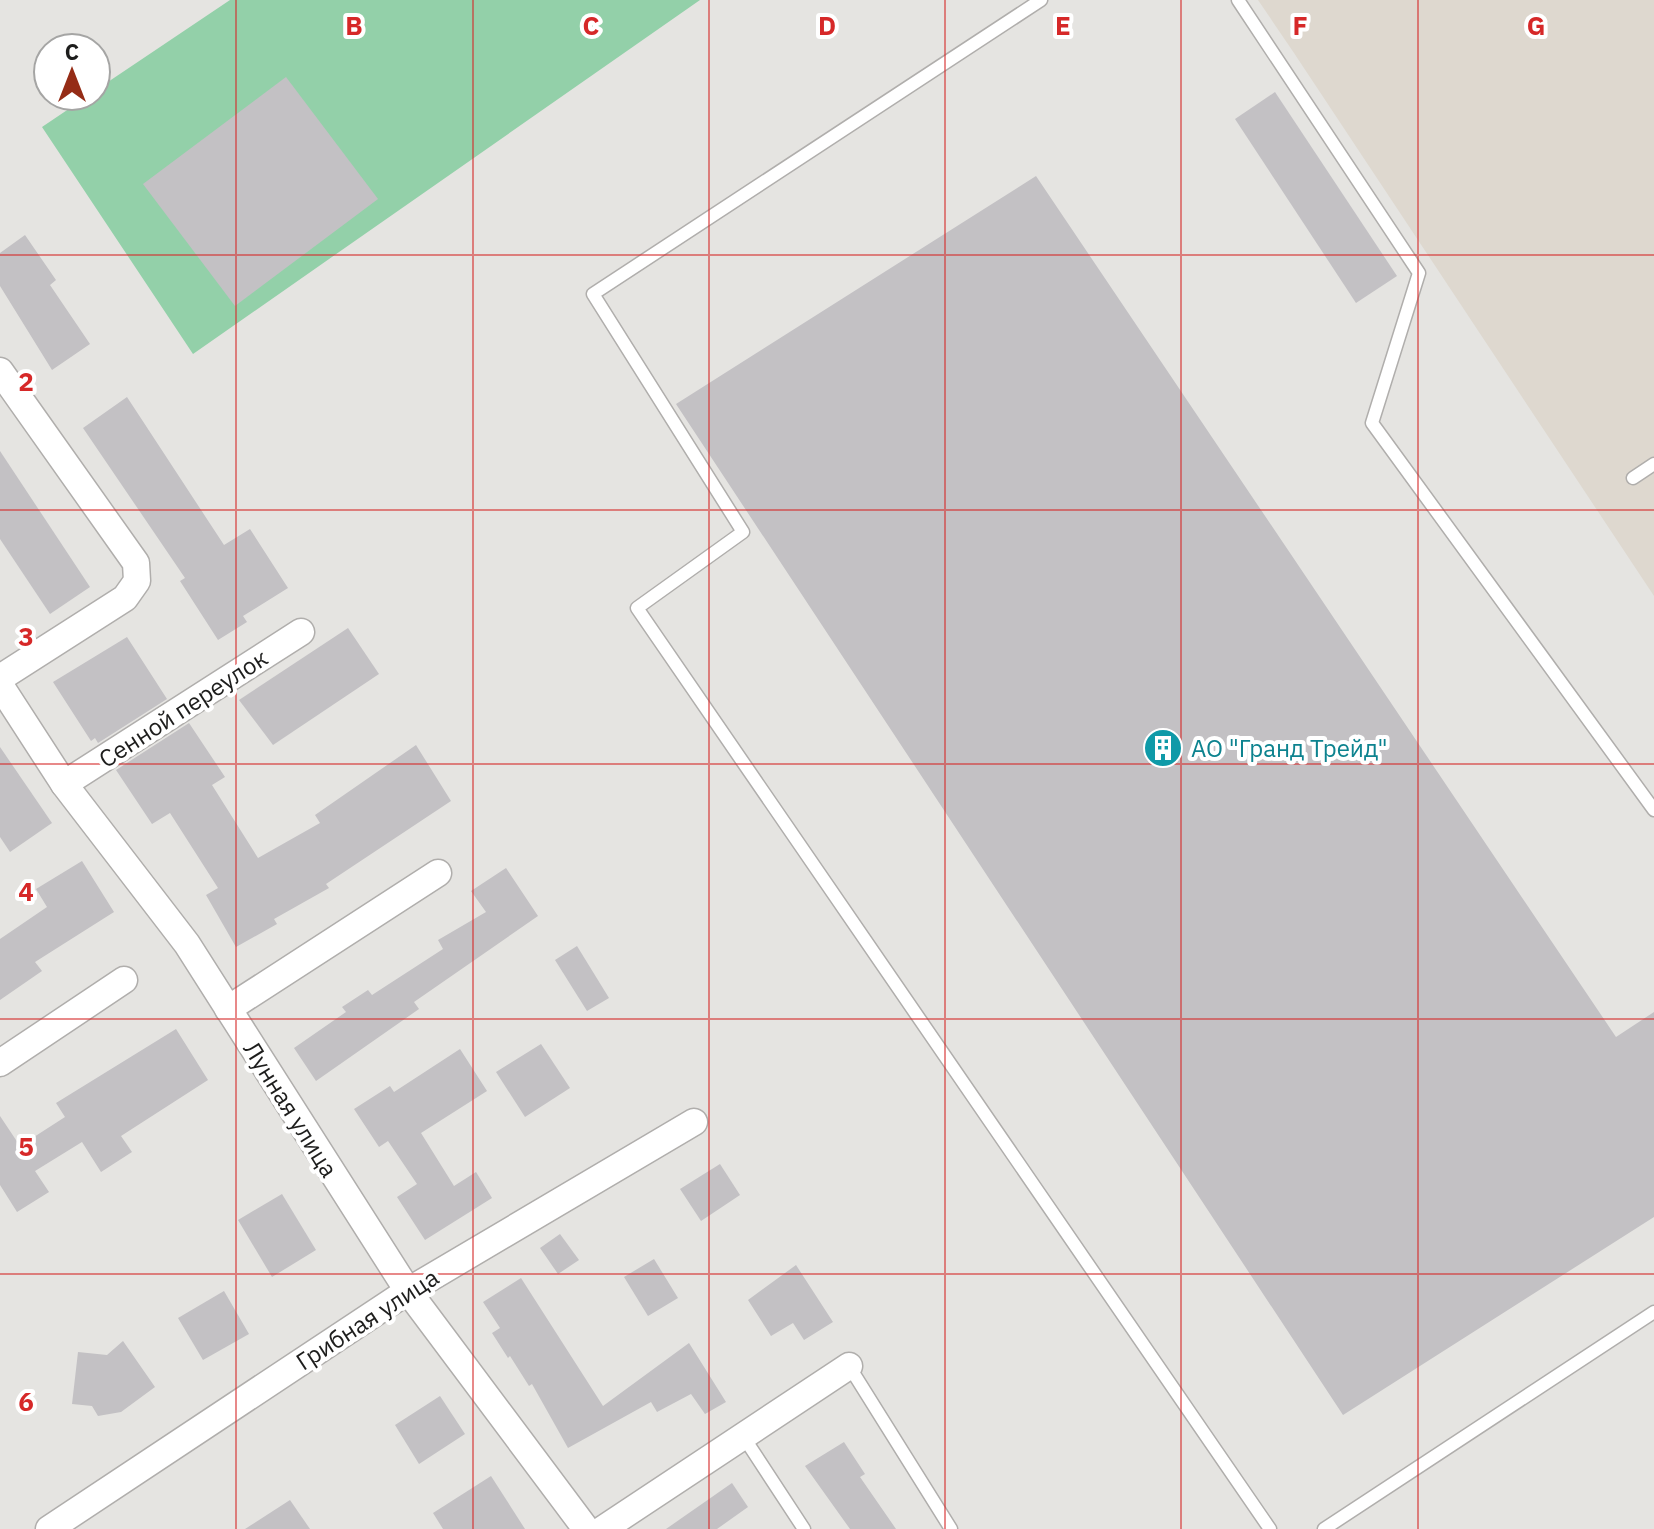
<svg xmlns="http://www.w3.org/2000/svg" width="1654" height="1529" font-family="'IBM Plex Sans',sans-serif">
  <rect width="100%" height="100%" fill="#e5e4e1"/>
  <path fill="#ded8cf" d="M 1258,0 L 1654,0 L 1654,596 L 1294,53 Z"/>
  <path fill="#93d0a9" d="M 230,0 L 700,0 L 193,354 L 42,127 L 88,96 L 96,96 L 96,90 Z"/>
  <g fill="#c3c1c4">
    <path d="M 286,77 L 378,199 L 235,306 L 143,184 Z"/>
    <path d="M 1275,92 L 1397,276 L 1356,303 L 1235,119 Z"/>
    <path d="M 1036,176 L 1616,1037 L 1654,1012 L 1654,1217 L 1343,1415 L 676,404 Z"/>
    <path d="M 25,235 L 56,280 L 50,285 L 90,344 L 52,370 L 0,286 L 0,253 Z"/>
    <path d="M 127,397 L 224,545 L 250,529 L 288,588 L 243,616 L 247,622 L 218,640 L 180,581 L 185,578 L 83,428 Z"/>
    <path d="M 0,451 L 90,587 L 50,614 L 0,539 Z"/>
    <path d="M 348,628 L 379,674 L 273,745 L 239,700 Z"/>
    <path d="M 127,637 L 167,699 L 98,743 L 95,738 L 91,741 L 53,682 Z"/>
    <path d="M 189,723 L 225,777 L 212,785 L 258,858 L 320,823 L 315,815 L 416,745 L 451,801 L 326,884 L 329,888 L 274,919 L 277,924 L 236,947 L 206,895 L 218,888 L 170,813 L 152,824 L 116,770 Z"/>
    <path d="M 0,747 L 52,823 L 10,852 L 0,837 Z"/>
    <path d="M 82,861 L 114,912 L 35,962 L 42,971 L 0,1000 L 0,939 L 47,907 L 36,889 Z"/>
    <path d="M 506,868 L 538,916 L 414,1002 L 419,1009 L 316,1081 L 294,1048 L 346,1012 L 342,1007 L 368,990 L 372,995 L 443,949 L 438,940 L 486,912 L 471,891 Z"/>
    <path d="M 577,946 L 609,998 L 587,1011 L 555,960 Z"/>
    <path d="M 176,1029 L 208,1080 L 121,1136 L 132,1152 L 101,1172 L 82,1142 L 35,1171 L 49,1192 L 17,1212 L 0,1185 L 0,1116 L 20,1146 L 65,1117 L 56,1103 Z"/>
    <path d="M 541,1044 L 570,1088 L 525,1117 L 496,1072 Z"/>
    <path d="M 460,1049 L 487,1091 L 421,1133 L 454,1186 L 476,1172 L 492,1198 L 425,1240 L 397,1197 L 417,1184 L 388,1141 L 379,1147 L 354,1109 L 390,1086 L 394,1092 Z"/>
    <path d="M 720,1164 L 740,1195 L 701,1221 L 680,1189 Z"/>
    <path d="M 282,1194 L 316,1250 L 272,1277 L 238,1220 Z"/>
    <path d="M 560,1234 L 579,1260 L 558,1274 L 540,1248 Z"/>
    <path d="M 654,1259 L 678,1298 L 648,1316 L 624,1277 Z"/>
    <path d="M 796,1265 L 833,1322 L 804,1340 L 793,1323 L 771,1336 L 748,1300 Z"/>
    <path d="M 521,1278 L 603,1406 L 689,1343 L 726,1402 L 705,1414 L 691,1394 L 657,1412 L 651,1402 L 568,1448 L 532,1384 L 529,1386 L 510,1356 L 508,1358 L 492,1333 L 500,1328 L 483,1302 Z"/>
    <path d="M 224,1291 L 249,1334 L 203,1360 L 178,1318 Z"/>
    <path d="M 123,1341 L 155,1387 L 121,1412 L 98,1416 L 92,1406 L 72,1404 L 78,1352 L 107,1355 Z"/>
    <path d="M 440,1396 L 465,1434 L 419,1464 L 395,1425 Z"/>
    <path d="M 844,1442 L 865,1474 L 860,1477 L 896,1529 L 850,1529 L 805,1466 Z"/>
    <path d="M 491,1476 L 525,1529 L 443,1529 L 433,1513 Z"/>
    <path d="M 732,1483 L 748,1507 L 717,1529 L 666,1529 Z"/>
    <path d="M 290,1500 L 310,1529 L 245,1529 Z"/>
  </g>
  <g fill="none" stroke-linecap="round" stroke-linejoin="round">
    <defs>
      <g id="lane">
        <path d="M 1041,0 L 593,294 L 743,532 L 637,608 L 1270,1529"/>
        <path d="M 1238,0 L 1419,273 L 1372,423 L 1654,810"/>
        <path d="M 1633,478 L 1654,464"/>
        <path d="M 849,1366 L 951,1529"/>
        <path d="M 743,1436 L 804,1529"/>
        <path d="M 1324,1529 L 1654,1312"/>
      </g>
      <g id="street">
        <path d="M 0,371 L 136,563 L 137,581 L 125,598 L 0,678"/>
        <path d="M 0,685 L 64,784 L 187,944 L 408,1291 L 586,1529"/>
        <path d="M 64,784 L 301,632"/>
        <path d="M 228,1009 L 438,873"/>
        <path d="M 0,1063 L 124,980"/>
        <path d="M 49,1529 L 408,1291 L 694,1122"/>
        <path d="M 603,1529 L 849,1366"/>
      </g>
    </defs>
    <use href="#lane" stroke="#b0aeac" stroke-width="15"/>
    <use href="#street" stroke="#b0aeac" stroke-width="29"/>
    <use href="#lane" stroke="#fff" stroke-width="12"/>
    <use href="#street" stroke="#fff" stroke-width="26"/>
  </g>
  <path fill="none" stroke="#d62828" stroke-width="2" stroke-opacity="0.55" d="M 236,0 L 236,1529M 473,0 L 473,1529M 709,0 L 709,1529M 945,0 L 945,1529M 1181,0 L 1181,1529M 1418,0 L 1418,1529M 0,255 L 1654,255M 0,510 L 1654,510M 0,764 L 1654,764M 0,1019 L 1654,1019M 0,1274 L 1654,1274"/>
  <defs>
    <symbol id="building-disc" viewBox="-11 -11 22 22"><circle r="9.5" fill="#0f9aa8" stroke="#fff"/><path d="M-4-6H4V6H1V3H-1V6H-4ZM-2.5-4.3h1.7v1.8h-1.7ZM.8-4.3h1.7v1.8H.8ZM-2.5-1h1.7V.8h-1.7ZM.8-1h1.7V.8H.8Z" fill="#fff"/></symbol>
  </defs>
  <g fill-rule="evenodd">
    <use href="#building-disc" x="1141" y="726" width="44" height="44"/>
  </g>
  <g text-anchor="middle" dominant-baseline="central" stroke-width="8" stroke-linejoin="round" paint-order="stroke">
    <g font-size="24" fill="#1d1d1c" stroke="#fff">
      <text transform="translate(183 708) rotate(-33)">Сенной переулок</text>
      <text transform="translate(291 1109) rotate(58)">Лунная улица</text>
      <text transform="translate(367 1319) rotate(-33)">Грибная улица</text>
    </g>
    <g font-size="24" fill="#0d838f" stroke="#fff" text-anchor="start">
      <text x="1191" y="748">АО "Гранд Трейд"</text>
    </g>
  </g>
  <g font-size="26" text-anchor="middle" font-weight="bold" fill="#d62828" stroke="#fff" stroke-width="8" stroke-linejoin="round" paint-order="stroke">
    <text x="354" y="35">B</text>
    <text x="591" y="35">C</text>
    <text x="827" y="35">D</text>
    <text x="1063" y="35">E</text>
    <text x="1300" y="35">F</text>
    <text x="1536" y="35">G</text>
    <text x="26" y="391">2</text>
    <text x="26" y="646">3</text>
    <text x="26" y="901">4</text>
    <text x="26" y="1156">5</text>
    <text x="26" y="1411">6</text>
  </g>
  <g transform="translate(72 72)"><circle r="38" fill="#ffffff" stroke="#a5a5a4" stroke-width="2"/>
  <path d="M0-6L14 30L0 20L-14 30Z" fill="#952c16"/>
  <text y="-12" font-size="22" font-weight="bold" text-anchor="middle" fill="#1d1d1c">С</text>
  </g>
</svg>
